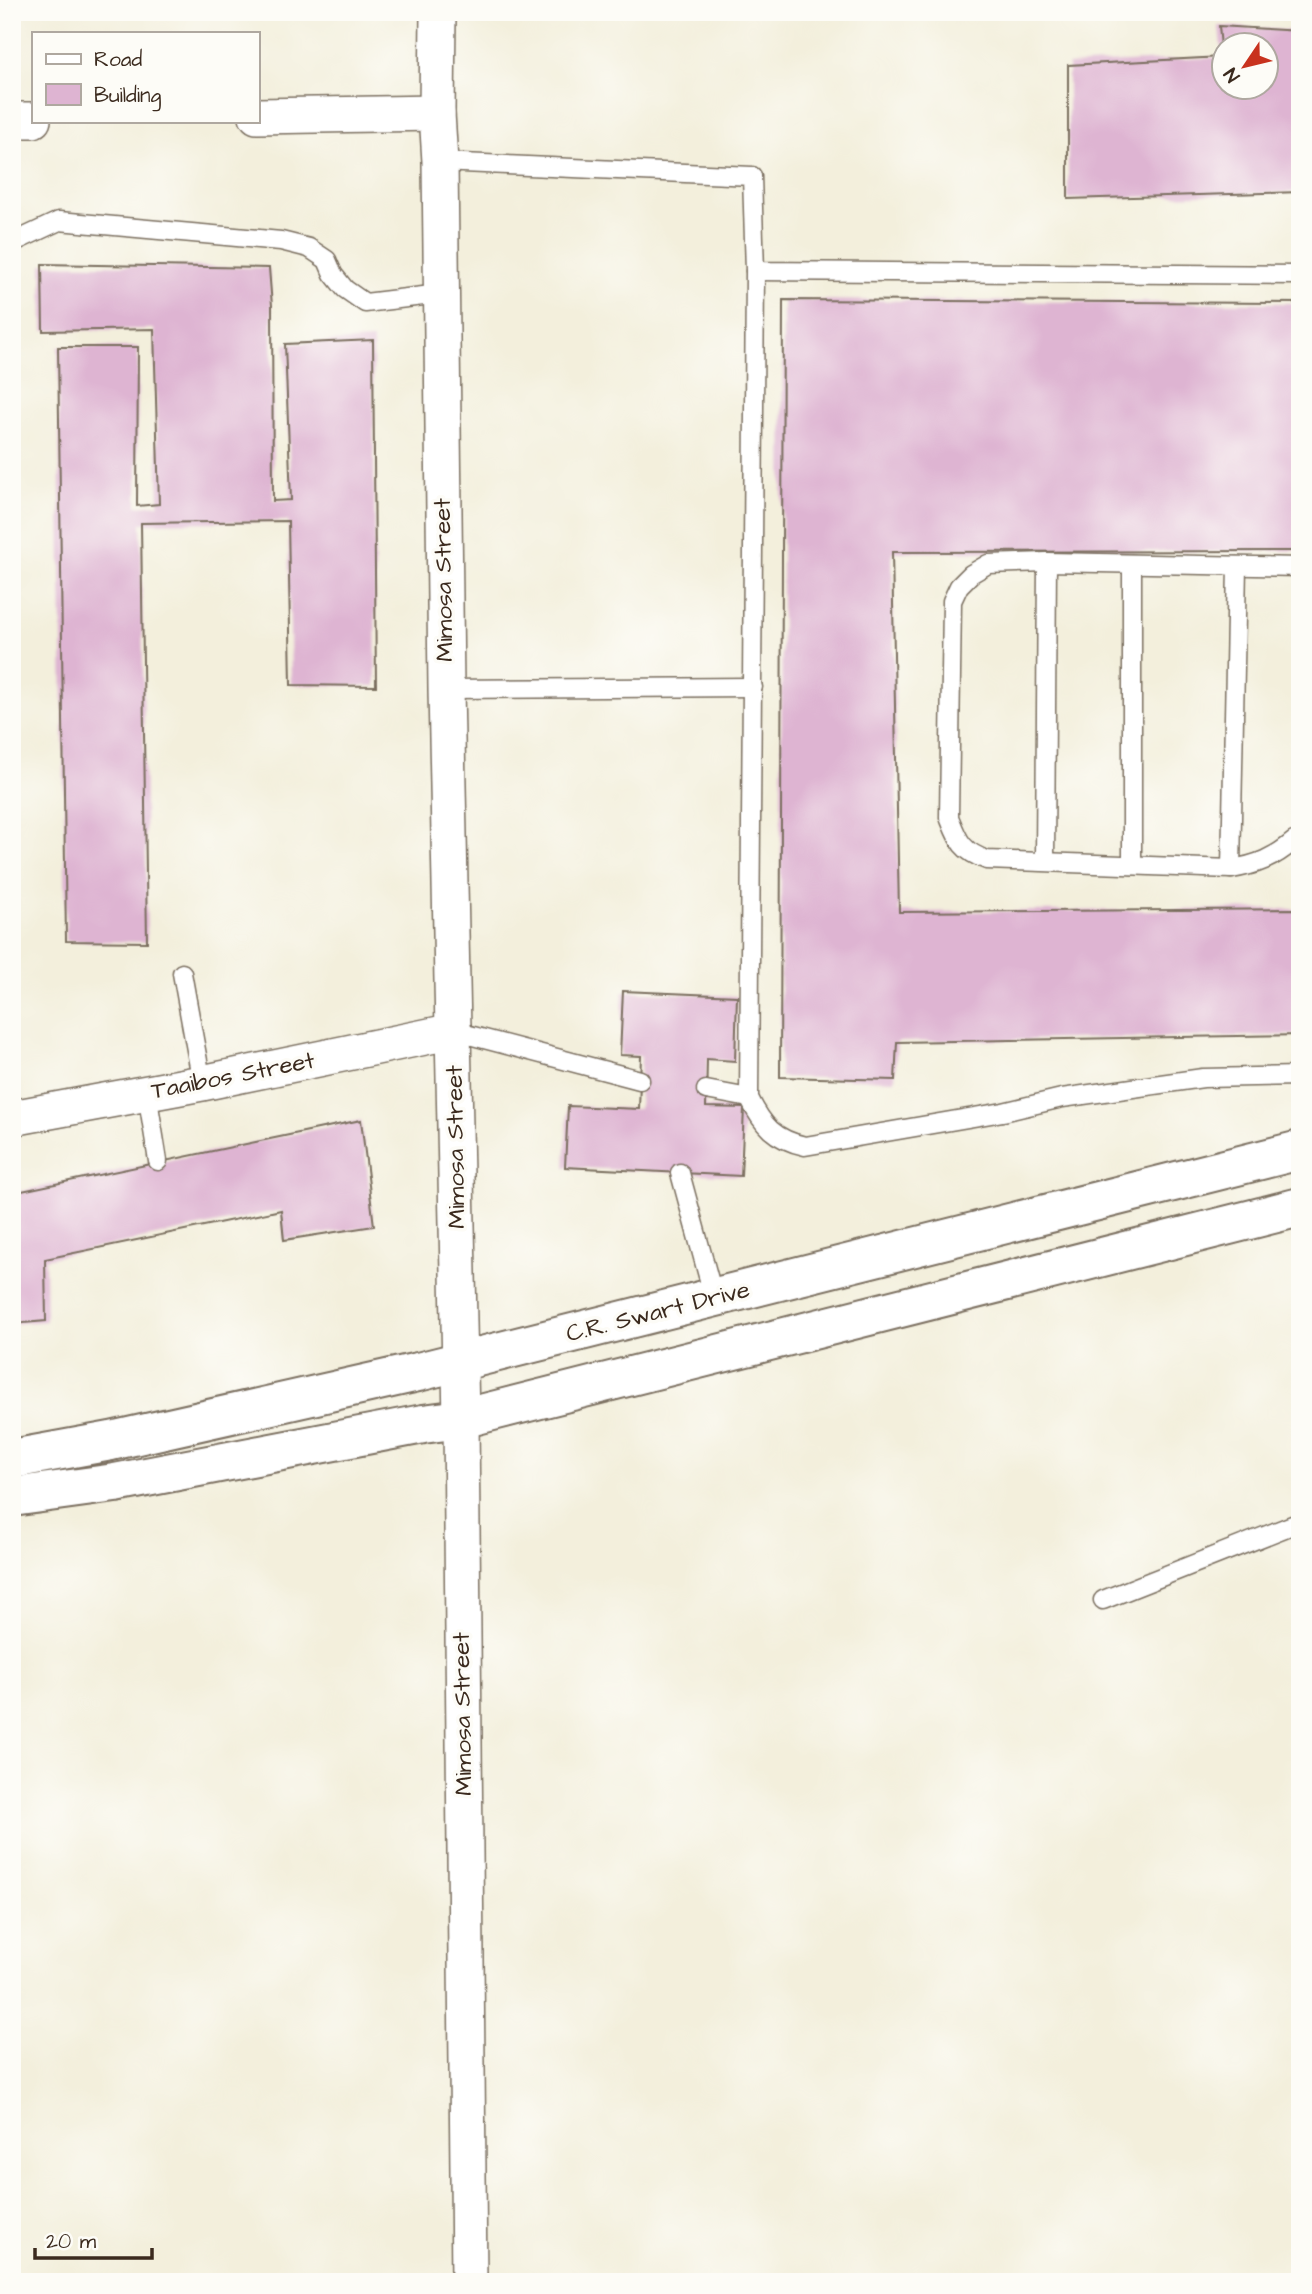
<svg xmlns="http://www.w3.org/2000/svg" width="1312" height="2294" font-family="'Architects Daughter',sans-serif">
  <rect width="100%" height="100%" fill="#fdfcf7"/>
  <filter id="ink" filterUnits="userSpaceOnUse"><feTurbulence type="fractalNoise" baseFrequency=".0143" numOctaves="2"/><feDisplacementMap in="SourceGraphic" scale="14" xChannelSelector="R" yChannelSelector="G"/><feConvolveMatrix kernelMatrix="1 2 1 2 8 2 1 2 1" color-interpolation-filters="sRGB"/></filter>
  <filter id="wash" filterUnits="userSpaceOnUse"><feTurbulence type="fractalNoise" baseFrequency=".00686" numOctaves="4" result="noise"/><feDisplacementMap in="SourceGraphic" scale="28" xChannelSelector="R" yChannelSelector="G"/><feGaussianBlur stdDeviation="1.57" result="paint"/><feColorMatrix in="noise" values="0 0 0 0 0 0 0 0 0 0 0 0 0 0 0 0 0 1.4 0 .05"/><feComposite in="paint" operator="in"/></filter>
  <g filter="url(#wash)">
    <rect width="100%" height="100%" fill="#f3efdc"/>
    <g id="blocks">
      <g fill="#deb4d2" fill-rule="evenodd">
        <path d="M 1219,26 L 1300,31 L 1300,192 L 1068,199 L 1068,65 L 1222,57 ZM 1224,46 L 1266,46 L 1266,88 L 1224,88 Z"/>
        <path d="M 42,264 L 269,268 L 272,306 L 273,501 L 291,500 L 285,344 L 373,340 L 376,686 L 291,685 L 288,521 L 141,523 L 147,942 L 66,941 L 58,347 L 138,347 L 137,506 L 159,504 L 154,329 L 43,331 Z"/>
        <path d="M 783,300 L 1300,303 L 1300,551 L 892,552 L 899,912 L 1300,909 L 1300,1035 L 897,1042 L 895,1080 L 780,1077 Z"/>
        <path d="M 623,991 L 737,996 L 735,1061 L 707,1059 L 706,1107 L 744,1108 L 741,1176 L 565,1167 L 568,1106 L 639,1109 L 641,1056 L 620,1055 Z"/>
        <path d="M 361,1120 L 374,1226 L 284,1240 L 281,1210 L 45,1259 L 46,1321 L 12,1324 L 12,1193 Z"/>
      </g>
    </g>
  </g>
  <g filter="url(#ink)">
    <use href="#blocks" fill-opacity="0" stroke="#7b6f60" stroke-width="2"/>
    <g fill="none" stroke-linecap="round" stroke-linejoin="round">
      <defs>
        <g id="service">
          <path d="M 440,162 L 752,176 L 755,271 L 1300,275"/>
          <path d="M 12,243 L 59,221 L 281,241 L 309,248 L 327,260 L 333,274 L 345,289 L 365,303 L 440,294"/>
          <path d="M 755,271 L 749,1098 C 763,1126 774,1139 805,1146 L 1003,1112 L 1062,1098 L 1203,1078 L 1300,1076"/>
          <path d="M 1132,564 L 1132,865"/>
          <path d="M 1300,567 L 1047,562 L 988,564 L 971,574 L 959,586 L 952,601 L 949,817 C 958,840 961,851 987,860 L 1231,869 C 1257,865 1274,858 1294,841 L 1300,840"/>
          <path d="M 446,689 L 753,687"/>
          <path d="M 1045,861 L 1047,562"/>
          <path d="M 1231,869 L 1237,566"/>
          <path d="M 182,973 L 202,1083"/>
          <path d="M 454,1031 L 640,1080"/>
          <path d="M 706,1090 L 749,1098"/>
          <path d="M 147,1093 L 158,1161"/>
          <path d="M 680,1173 L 714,1298"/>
          <path d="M 1103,1600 L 1300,1522"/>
        </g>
        <g id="minor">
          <path d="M 438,12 L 437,113 L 440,162 L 446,689 L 461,1419 L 469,2282"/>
          <path d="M 257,116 L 437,113"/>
          <path d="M 12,120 L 33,120"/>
          <path d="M 12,1118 L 202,1083 L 454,1031"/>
        </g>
        <g id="secondary">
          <path d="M 12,1459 L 111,1441 L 418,1372 L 1300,1150"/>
          <path d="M 12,1497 L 115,1483 L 423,1424 L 461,1419 L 1300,1207"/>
        </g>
      </defs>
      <use href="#service" stroke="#7b6f60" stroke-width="21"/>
      <use href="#minor" stroke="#7b6f60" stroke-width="38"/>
      <use href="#secondary" stroke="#7b6f60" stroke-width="42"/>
      <use href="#service" stroke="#fff" stroke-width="18"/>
      <use href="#minor" stroke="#fff" stroke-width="35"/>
      <use href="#secondary" stroke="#fff" stroke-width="38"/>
    </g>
  </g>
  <g text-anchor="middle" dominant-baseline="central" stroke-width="7" stroke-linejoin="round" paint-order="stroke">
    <g font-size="24" fill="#3b2a1e" stroke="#fdfcf7">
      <text transform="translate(444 580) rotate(-91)">Mimosa Street</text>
      <text transform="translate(233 1076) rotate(-11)">Taaibos Street</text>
      <text transform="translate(456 1147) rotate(-91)">Mimosa Street</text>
      <text transform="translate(658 1312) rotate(-14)">C.R. Swart Drive</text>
      <text transform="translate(463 1714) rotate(-91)">Mimosa Street</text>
    </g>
  </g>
  <rect width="1312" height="2294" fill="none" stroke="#fdfcf7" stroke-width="42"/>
  <rect x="32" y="32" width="228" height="91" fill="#fdfcf7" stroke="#afa8a0" stroke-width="2"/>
  <rect x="46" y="54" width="35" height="10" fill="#ffffff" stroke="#afa8a0" stroke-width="2"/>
  <text x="94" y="66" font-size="21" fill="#3b2a1e">Road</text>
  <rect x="46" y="84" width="35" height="21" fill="#deb4d2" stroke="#afa8a0" stroke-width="2"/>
  <text x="94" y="102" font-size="21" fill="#3b2a1e">Building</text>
  <g transform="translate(1245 66) rotate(235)"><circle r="33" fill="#fdfcf7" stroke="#afa8a0" stroke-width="2"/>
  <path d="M0-5L12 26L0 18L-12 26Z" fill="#c8321e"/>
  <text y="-10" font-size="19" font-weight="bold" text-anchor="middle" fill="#3b2a1e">N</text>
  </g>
  <path d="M35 2248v10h117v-10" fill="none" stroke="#3b2a1e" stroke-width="3.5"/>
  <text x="46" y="2248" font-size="21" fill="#3b2a1e" stroke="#fdfcf7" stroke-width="5" paint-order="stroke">20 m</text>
</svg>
